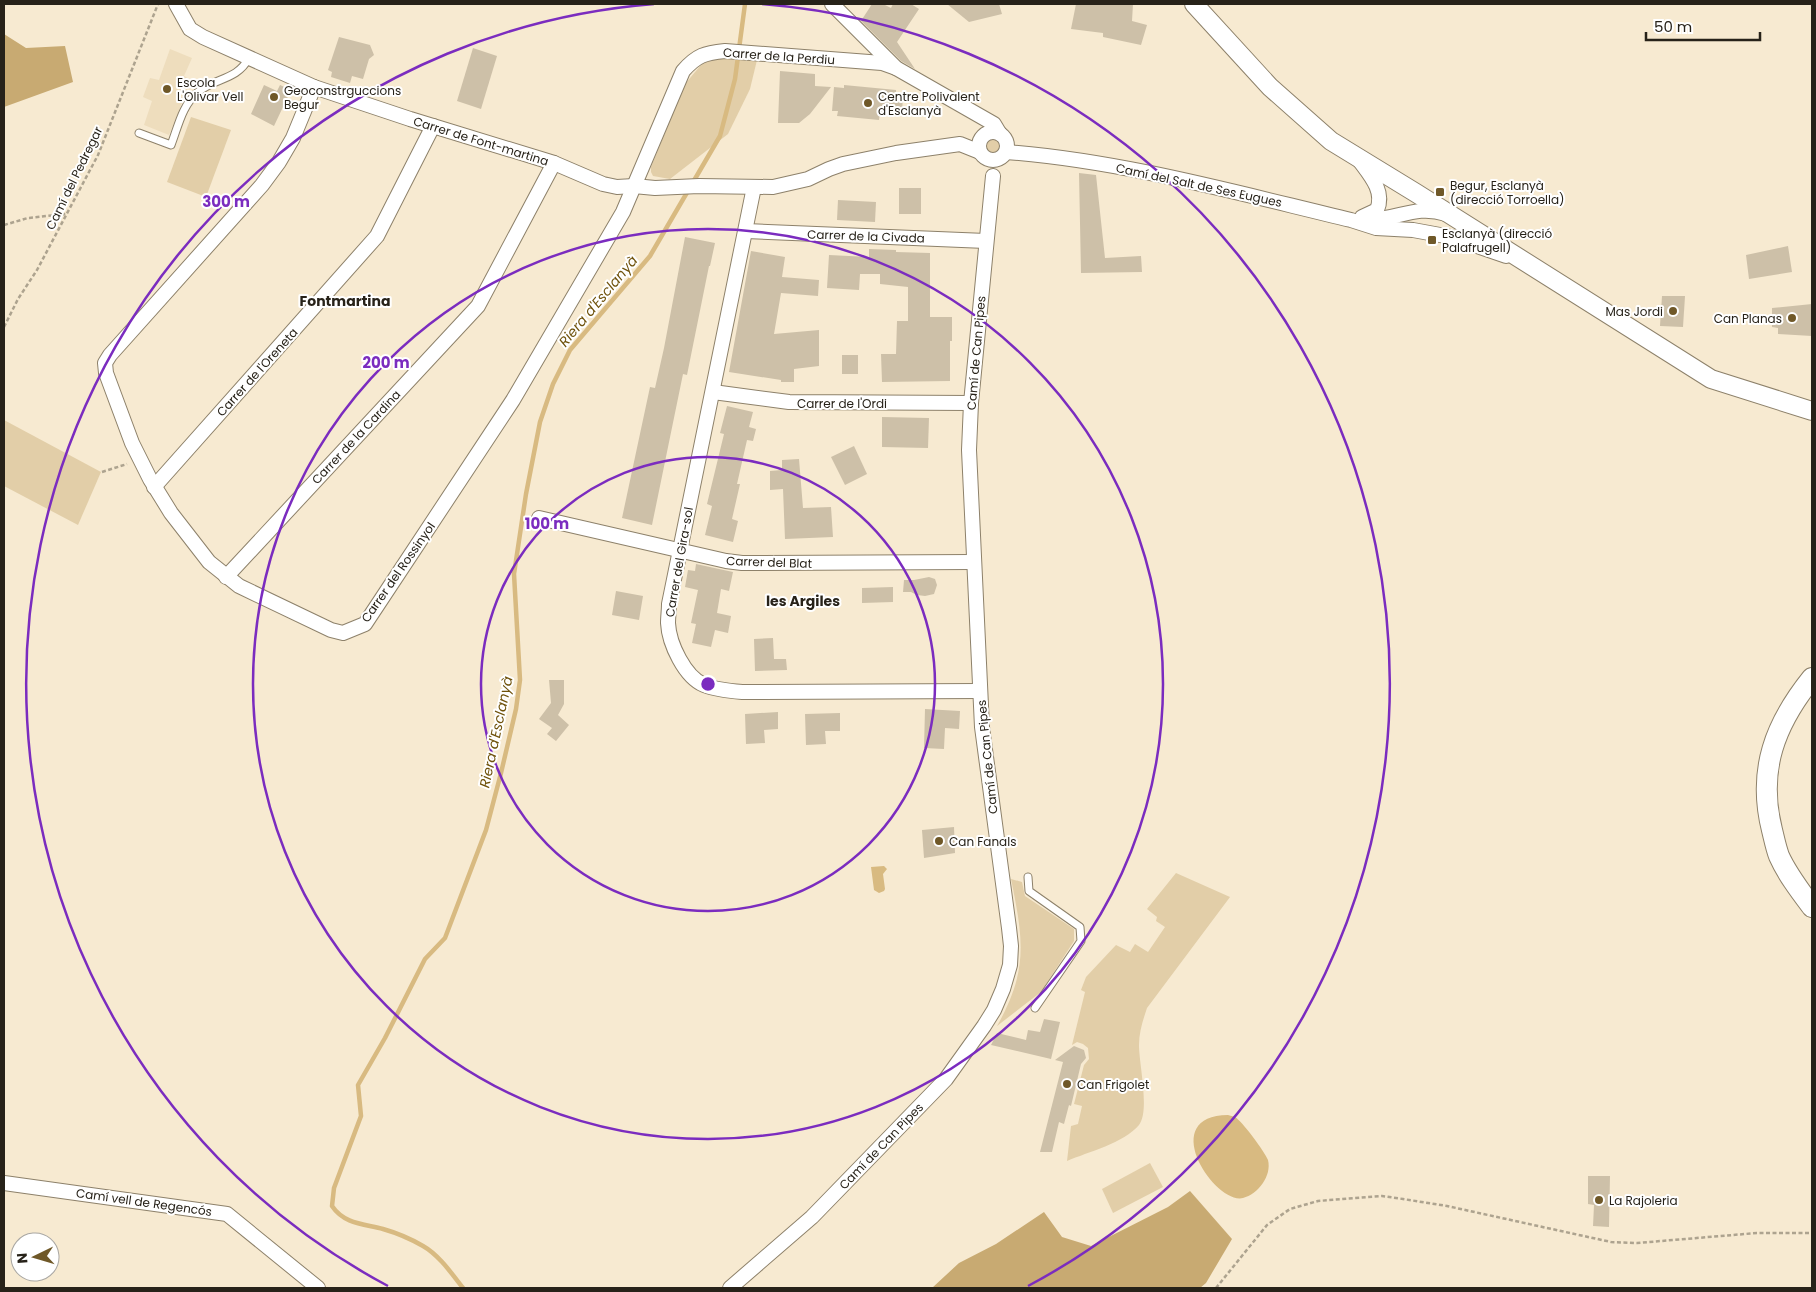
<svg xmlns="http://www.w3.org/2000/svg" width="1816" height="1292" font-family="Poppins,sans-serif">
  <rect width="100%" height="100%" fill="#f7ead1"/>
  <path fill="#eeddbd" d="M 170,49 L 192,58 L 184,76 L 191,80 L 169,135 L 144,125 L 152,101 L 143,97 L 150,78 L 159,80 Z"/>
  <g fill="#e2cea8">
    <path d="M 721,57 L 757,60 L 750,89 L 728,134 L 670,179 L 653,176 L 651,172 L 651,167 L 685,84 L 701,65 L 711,58 Z"/>
    <path d="M 191,117 L 231,130 L 206,197 L 167,182 Z"/>
    <circle cx="993" cy="146" r="8"/>
    <path d="M 4,420 L 101,472 L 78,525 L 4,486 Z"/>
    <path d="M 1176,873 L 1230,897 L 1147,1008 C 1143,1020 1139,1032 1139,1045 C 1139,1064 1150,1111 1139,1125 C 1124,1143 1088,1152 1067,1161 L 1071,1126 L 1078,1124 L 1082,1106 L 1074,1104 L 1084,1065 L 1089,1059 L 1088,1048 L 1083,1044 L 1077,1042 L 1072,1045 L 1085,992 L 1081,990 L 1086,977 L 1116,945 L 1130,952 L 1135,944 L 1148,952 L 1165,927 L 1156,921 L 1157,917 L 1147,909 Z"/>
    <path d="M 1011,879 L 1022,882 L 1025,896 L 1074,929 L 1074,941 L 1041,992 L 997,1026 C 1029,970 1023,938 1011,879 Z"/>
    <path d="M 1150,1163 L 1163,1187 L 1113,1213 L 1102,1189 Z"/>
  </g>
  <g fill="#c8aa72">
    <path d="M 4,34 L 26,48 L 65,46 L 73,82 L 4,107 Z"/>
    <path d="M 1190,1191 L 1232,1239 L 1206,1283 L 1200,1288 L 932,1288 L 959,1263 L 996,1244 L 1044,1212 L 1062,1237 L 1091,1246 L 1168,1207 Z"/>
  </g>
  <g fill="#d8ba81">
    <path d="M 884,866 L 887,869 L 883,874 L 885,889 L 884,891 L 879,893 L 874,890 L 871,867 Z"/>
    <path d="M 1228,1115 C 1230,1116 1233,1116 1235,1117 C 1242,1121 1265,1152 1268,1160 C 1272,1176 1258,1194 1243,1198 C 1215,1205 1156,1116 1228,1115 Z"/>
  </g>
  <g fill="none" stroke-linecap="round" stroke-linejoin="round">
    <path stroke="#d8ba81" stroke-width="4.5" d="M 463,1288 C 452,1274 439,1255 423,1246 C 411,1239 397,1233 383,1229 C 364,1224 344,1224 332,1206 L 334,1188 L 361,1116 L 358,1085 L 385,1038 L 425,959 L 445,938 L 486,830 L 501,773 L 516,709 L 520,680 L 514,574 L 526,494 L 540,422 L 553,384 L 570,350 L 650,256 L 720,136 L 735,79 L 745,4"/>
  </g>
  <g fill="#cdc0a8">
    <path d="M 872,4 L 883,4 L 891,8 L 893,4 L 911,4 L 919,9 L 897,42 L 915,69 L 901,61 L 861,21 Z"/>
    <path d="M 947,4 L 999,4 L 1002,14 L 969,22 Z"/>
    <path d="M 1076,4 L 1133,4 L 1132,21 L 1147,25 L 1141,45 L 1103,37 L 1103,33 L 1071,29 Z"/>
    <path d="M 339,37 L 370,45 L 374,55 L 369,59 L 363,79 L 352,76 L 350,83 L 331,77 L 332,72 L 328,70 Z"/>
    <path d="M 473,48 L 497,56 L 481,109 L 457,101 Z"/>
    <path d="M 780,71 L 815,74 L 815,86 L 831,87 L 810,114 L 799,123 L 778,123 Z"/>
    <path d="M 264,85 L 277,91 L 280,85 L 291,90 L 274,126 L 251,114 Z"/>
    <path d="M 844,85 L 896,90 L 896,94 L 903,95 L 902,113 L 880,112 L 879,120 L 837,116 L 838,111 L 832,111 L 834,87 L 844,88 Z"/>
    <path d="M 1079,173 L 1096,175 L 1105,258 L 1141,256 L 1142,272 L 1081,273 Z"/>
    <rect x="899" y="188" width="22" height="26"/>
    <path d="M 838,200 L 876,202 L 875,222 L 837,220 Z"/>
    <path d="M 685,237 L 715,243 L 710,266 L 709,266 L 687,375 L 683,374 L 652,525 L 622,518 L 650,387 L 655,388 L 664,348 Z"/>
    <path d="M 1788,246 L 1792,272 L 1749,279 L 1746,255 Z"/>
    <path d="M 869,249 L 896,250 L 896,252 L 930,253 L 930,317 L 952,317 L 952,341 L 950,341 L 950,381 L 882,382 L 881,354 L 896,354 L 897,321 L 908,321 L 908,287 L 880,284 L 880,274 L 860,274 L 859,290 L 827,288 L 829,255 L 869,257 Z"/>
    <path d="M 751,251 L 785,257 L 782,277 L 819,280 L 818,296 L 781,293 L 774,334 L 819,330 L 819,366 L 794,369 L 794,382 L 781,382 L 781,380 L 729,372 Z"/>
    <path d="M 1662,296 L 1685,296 L 1683,327 L 1660,326 Z"/>
    <path d="M 1812,304 L 1812,336 L 1778,334 L 1778,328 L 1772,327 L 1772,308 Z"/>
    <rect x="842" y="355" width="16" height="19"/>
    <path d="M 727,406 L 753,412 L 749,427 L 756,429 L 753,441 L 747,440 L 737,484 L 740,484 L 732,519 L 738,521 L 733,542 L 705,535 L 712,506 L 707,504 L 724,434 L 720,433 Z"/>
    <path d="M 882,417 L 929,418 L 928,448 L 882,447 Z"/>
    <path d="M 854,446 L 867,474 L 845,485 L 831,457 Z"/>
    <path d="M 799,459 L 803,508 L 831,507 L 833,537 L 785,539 L 783,489 L 770,490 L 770,471 L 782,470 L 782,460 Z"/>
    <path d="M 696,564 L 733,572 L 729,591 L 721,589 L 717,613 L 731,616 L 728,633 L 715,630 L 711,647 L 692,643 L 696,624 L 691,623 L 698,590 L 685,587 L 688,570 L 695,571 Z"/>
    <path d="M 929,577 L 935,579 L 937,585 L 934,594 L 925,596 L 917,595 L 911,592 L 903,592 L 904,580 L 914,580 Z"/>
    <path d="M 893,587 L 893,602 L 862,603 L 862,588 Z"/>
    <path d="M 616,591 L 643,596 L 639,620 L 612,615 Z"/>
    <path d="M 773,638 L 774,659 L 786,659 L 787,670 L 755,671 L 754,639 Z"/>
    <path d="M 549,680 L 564,680 L 564,704 L 558,715 L 569,725 L 556,741 L 547,734 L 552,728 L 539,719 L 551,703 Z"/>
    <path d="M 925,709 L 960,711 L 959,729 L 945,728 L 944,749 L 924,748 Z"/>
    <path d="M 778,712 L 778,729 L 764,730 L 765,743 L 746,744 L 745,714 Z"/>
    <path d="M 840,713 L 840,731 L 825,731 L 826,744 L 806,745 L 805,714 Z"/>
    <path d="M 954,827 L 955,853 L 924,858 L 922,830 Z"/>
    <path d="M 1044,1019 L 1060,1022 L 1051,1059 L 991,1045 L 997,1033 L 1026,1040 L 1028,1030 L 1040,1032 Z"/>
    <path d="M 1074,1046 L 1084,1050 L 1086,1058 L 1081,1064 L 1071,1106 L 1069,1105 L 1064,1124 L 1059,1122 L 1052,1152 L 1040,1152 L 1063,1062 L 1055,1060 Z"/>
    <path d="M 1588,1176 L 1610,1176 L 1609,1227 L 1593,1226 L 1594,1205 L 1588,1204 Z"/>
  </g>
  <g fill="none" stroke-linecap="round" stroke-linejoin="round">
    <defs>
      <g id="service">
        <path d="M 139,133 L 171,145 C 178,127 182,105 198,92 C 216,77 236,81 249,58"/>
        <path d="M 1028,877 L 1029,891 L 1080,927 L 1081,941 L 1035,1008"/>
      </g>
      <g id="minor">
        <path d="M 176,4 L 190,29 L 203,37 L 314,87 L 410,119 L 554,163 L 603,184 L 617,187 L 634,186 L 655,188 L 699,186 L 773,187 L 808,179 L 829,169 L 843,164 L 896,153 L 960,144 L 980,152"/>
        <path d="M 832,4 L 896,68 L 994,124 L 1000,134"/>
        <path d="M 314,87 L 293,138 L 279,162 L 262,185 L 110,355 L 105,363 L 106,373 L 132,443 L 150,479 L 171,513 L 209,562 L 239,586 L 331,630 L 343,633 L 365,624 L 513,400 L 623,212 L 683,71 C 697,55 705,53 725,51 L 882,63 L 896,68"/>
        <circle cx="993" cy="146" r="14"/>
        <path d="M 1006,152 C 1123,161 1237,193 1351,220 L 1376,228 L 1413,230 L 1451,237 L 1506,256"/>
        <path d="M 1359,160 C 1370,175 1385,191 1377,210 L 1362,217"/>
        <path d="M 754,187 L 669,604 C 669,610 668,617 668,623 C 669,644 685,677 704,685 C 716,690 730,691 743,692 L 980,691"/>
        <path d="M 1367,220 C 1398,220 1415,204 1446,214"/>
        <path d="M 746,231 L 986,241"/>
        <path d="M 713,392 L 789,402 L 971,403"/>
        <path d="M 154,487 L 377,236 L 433,126"/>
        <path d="M 539,518 L 726,561 L 742,563 L 974,562"/>
        <path d="M 226,577 L 478,306 L 554,163"/>
        <path d="M 4,1183 L 227,1214 L 318,1288"/>
        <path d="M 730,1288 L 812,1217 L 946,1079 L 984,1026 L 994,1010 L 1003,989 L 1010,965 L 1011,946 L 1009,928 L 982,727 L 969,450 L 971,403 L 993,176"/>
      </g>
      <path id="tertiary" d="M 1194,4 L 1270,87 L 1331,141 L 1416,193 L 1711,379 L 1812,411"/>
      <path id="secondary" d="M 1812,678 C 1775,724 1757,770 1772,830 C 1774,838 1776,848 1779,856 C 1787,874 1800,891 1812,907"/>
    </defs>
    <use href="#service" stroke="#8d816a" stroke-width="9"/>
    <use href="#minor" stroke="#8d816a" stroke-width="16"/>
    <use href="#tertiary" stroke="#8d816a" stroke-width="20"/>
    <use href="#secondary" stroke="#8d816a" stroke-width="22"/>
    <g stroke="#ada38f" stroke-width="2.5" stroke-dasharray="4 2.5" stroke-linecap="butt">
      <path d="M 4,225 L 28,218 L 66,214"/>
      <path d="M 4,327 L 18,299 L 37,270 L 98,155 L 158,4"/>
      <path d="M 102,472 L 127,464"/>
      <path d="M 1216,1288 L 1267,1225 L 1290,1209 L 1318,1201 L 1382,1196 L 1403,1199 L 1447,1206 L 1611,1242 L 1637,1243 L 1757,1233 L 1812,1233"/>
    </g>
    <use href="#service" stroke="#fff" stroke-width="7"/>
    <use href="#minor" stroke="#fff" stroke-width="14"/>
    <use href="#tertiary" stroke="#fff" stroke-width="18"/>
    <use href="#secondary" stroke="#fff" stroke-width="20"/>
  </g>
  <g fill="none" stroke="#7b2cbf" stroke-width="2.5">
    <circle cx="708" cy="684" r="227"/>
    <circle cx="708" cy="684" r="455"/>
    <path d="M388 1286A682 682 0 0 1 654 4M762 4A682 682 0 0 1 1028 1286"/>
  </g>
  <g fill="#6f5828" stroke="#fff" stroke-width="2">
    <circle cx="167" cy="89" r="5"/>
    <circle cx="274" cy="97" r="5"/>
    <circle cx="868" cy="103" r="5"/>
    <rect x="1435" y="187" width="10" height="10" rx="2.5"/>
    <rect x="1427" y="235" width="10" height="10" rx="2.5"/>
    <circle cx="1673" cy="311" r="5"/>
    <circle cx="1792" cy="318" r="5"/>
    <circle cx="939" cy="841" r="5"/>
    <circle cx="1067" cy="1084" r="5"/>
    <circle cx="1599" cy="1200" r="5"/>
  </g>
  <g text-anchor="middle" dominant-baseline="central" stroke-width="4" stroke-linejoin="round" paint-order="stroke">
    <g font-size="12" fill="#272219" stroke="#fff">
      <text transform="translate(779 56) rotate(4)">Carrer de la Perdiu</text>
      <text transform="translate(481 141) rotate(17)">Carrer de Font-martina</text>
      <text transform="translate(74 178) rotate(-64)">Camí del Pedregar</text>
      <text transform="translate(1199 185) rotate(12)">Camí del Salt de Ses Eugues</text>
      <text transform="translate(866 236) rotate(2)">Carrer de la Civada</text>
      <text transform="translate(976 353) rotate(-85)">Camí de Can Pipes</text>
      <text transform="translate(257 372) rotate(-48)">Carrer de l'Oreneta</text>
      <text x="842" y="403">Carrer de l'Ordi</text>
      <text transform="translate(356 437) rotate(-47)">Carrer de la Cardina</text>
      <text transform="translate(679 562) rotate(-80)">Carrer del Gira-sol</text>
      <text transform="translate(769 562) rotate(2)">Carrer del Blat</text>
      <text transform="translate(398 572) rotate(-55)">Carrer del Rossinyol</text>
      <text transform="translate(987 757) rotate(-96)">Camí de Can Pipes</text>
      <text transform="translate(881 1146) rotate(-46)">Camí de Can Pipes</text>
      <text transform="translate(144 1202) rotate(8)">Camí vell de Regencós</text>
    </g>
    <g font-size="12" fill="#272219" stroke="#fff" text-anchor="start">
      <text x="177" y="82">Escola<tspan x="177" dy="14">L'Olivar Vell</tspan></text>
      <text x="284" y="90">Geoconstrguccions<tspan x="284" dy="14">Begur</tspan></text>
      <text x="878" y="96">Centre Polivalent<tspan x="878" dy="14">d'Esclanyà</tspan></text>
      <text x="1450" y="185">Begur, Esclanyà<tspan x="1450" dy="14">(direcció Torroella)</tspan></text>
      <text x="1442" y="233">Esclanyà (direcció<tspan x="1442" dy="14">Palafrugell)</tspan></text>
      <text x="1663" y="311" text-anchor="end">Mas Jordi</text>
      <text x="1782" y="318" text-anchor="end">Can Planas</text>
      <text x="949" y="841">Can Fanals</text>
      <text x="1077" y="1084">Can Frigolet</text>
      <text x="1609" y="1200">La Rajoleria</text>
    </g>
    <g font-size="14" font-weight="bold" fill="#272219" stroke="#fff">
      <text x="345" y="301">Fontmartina</text>
      <text x="803" y="601">les Argiles</text>
    </g>
    <g font-size="14" font-style="italic" fill="#6f520b" stroke="#fff">
      <text transform="translate(598 301) rotate(-50)">Riera d'Esclanyà</text>
      <text transform="translate(496 732) rotate(-78)">Riera d'Esclanyà</text>
    </g>
  </g>
  <circle cx="708" cy="684" r="8" fill="#7b2cbf" stroke="#fff" stroke-width="2.5"/>
  <g font-size="15" text-anchor="middle" font-weight="bold" fill="#7b2cbf" stroke="#fff" stroke-width="4" stroke-linejoin="round" paint-order="stroke">
    <text x="226" y="207">300 m</text>
    <text x="386" y="368">200 m</text>
    <text x="547" y="529">100 m</text>
  </g>
  <rect width="1816" height="1292" fill="none" stroke="#272219" stroke-width="10"/>
  <g transform="translate(35 1257) rotate(265)"><circle r="24" fill="#ffffff" stroke="#a9a7a3"/>
  <path d="M0-4L9 19L0 12L-9 19Z" fill="#6f5828"/>
  <text y="-8" font-size="14" font-weight="bold" text-anchor="middle" fill="#272219">N</text>
  </g>
  <path d="M1646 32v8h114v-8" fill="none" stroke="#272219" stroke-width="2.5"/>
  <text x="1654" y="32" font-size="15" fill="#272219" stroke="#ffffff" stroke-width="4" paint-order="stroke">50 m</text>
</svg>
